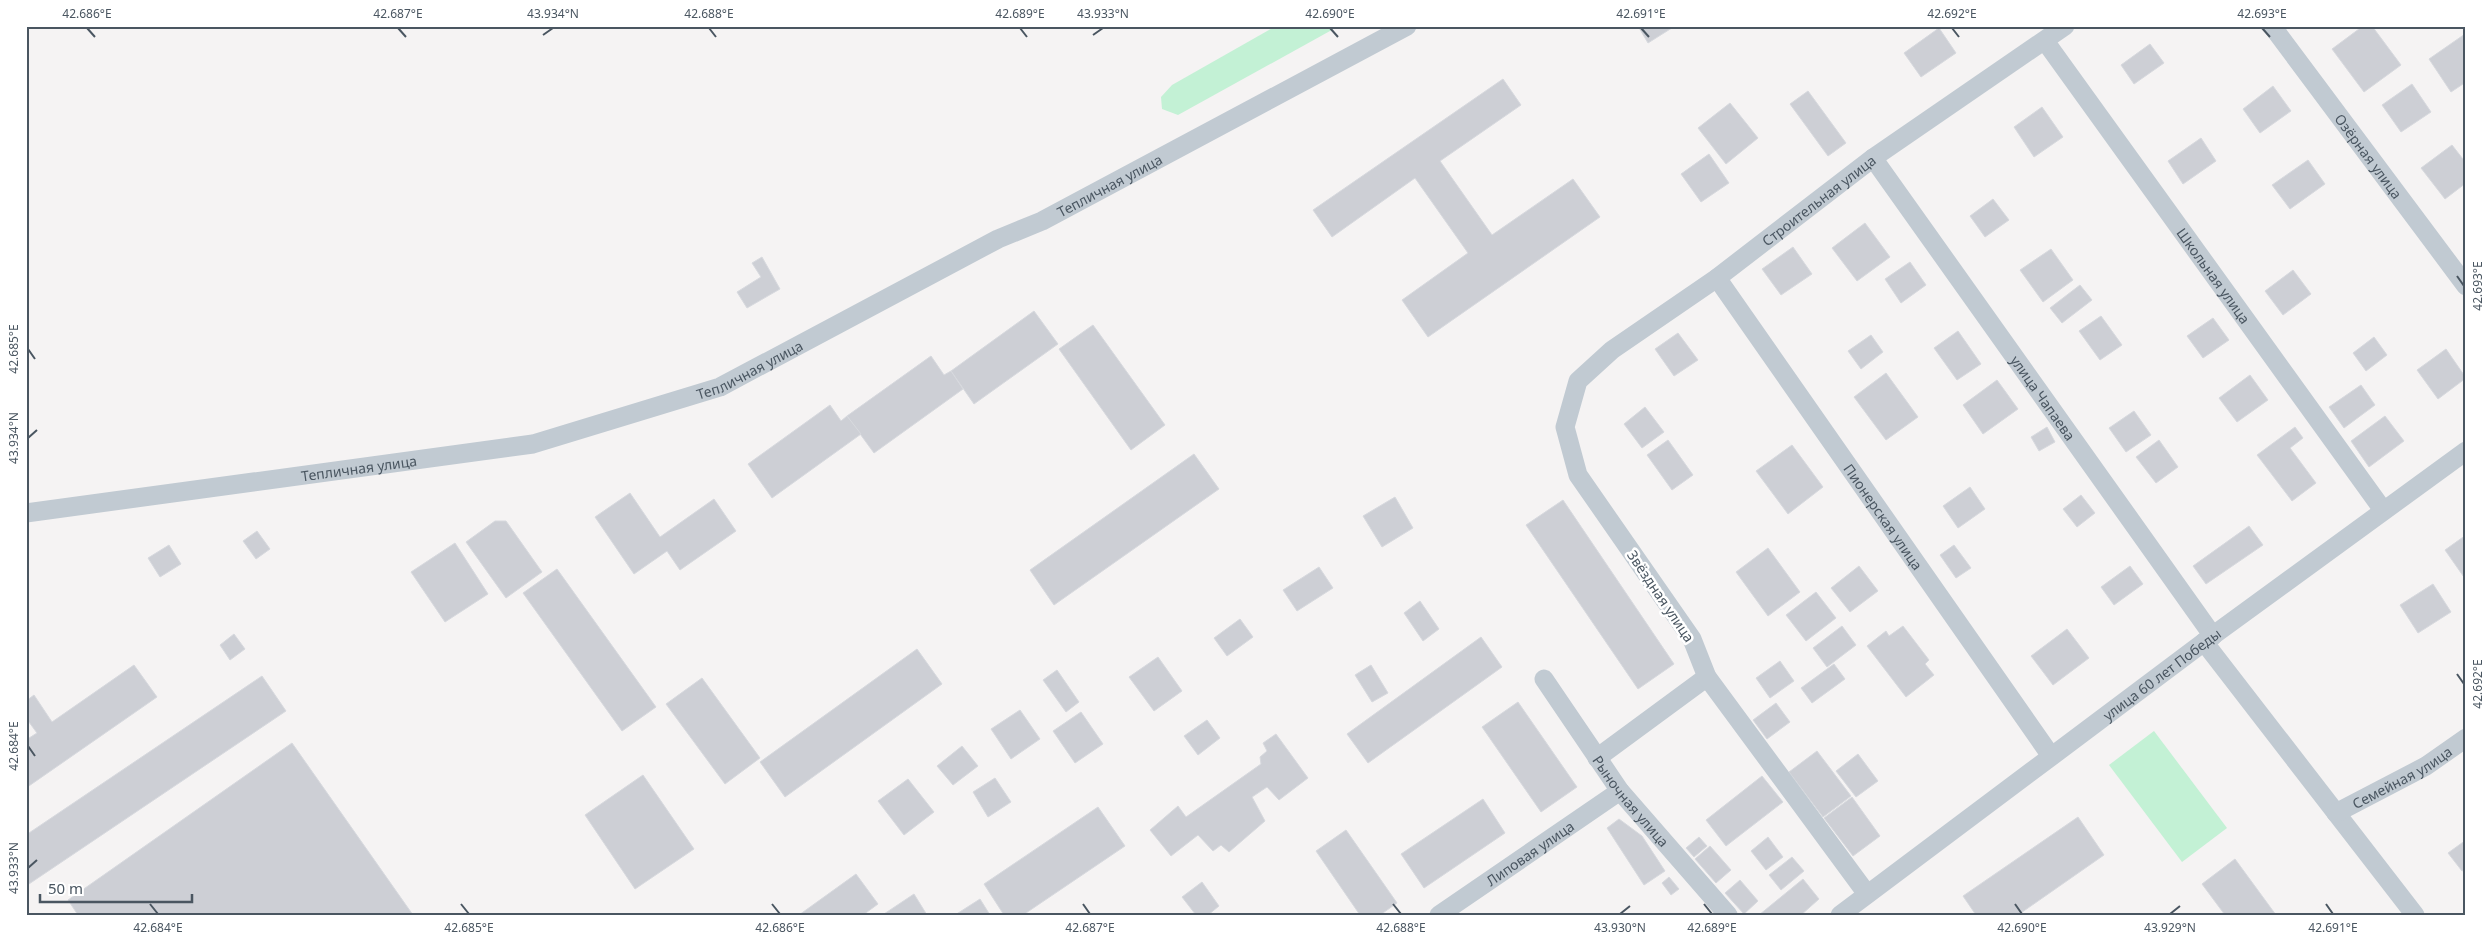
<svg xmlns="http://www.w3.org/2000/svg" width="2492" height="941" font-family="'Noto Sans',sans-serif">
  <rect width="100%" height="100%" fill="#f5f3f3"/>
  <g fill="#c3f1d5">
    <path d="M 1276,26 L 1339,26 L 1178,115 L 1162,109 L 1161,97 L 1172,85 Z"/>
    <path d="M 2154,731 L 2227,828 L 2182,862 L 2109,765 Z"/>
  </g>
  <g fill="#cdcfd5" stroke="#d7d9de">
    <path d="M 1638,26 L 1675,26 L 1648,43 Z"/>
    <path d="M 2363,26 L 2372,26 L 2401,65 L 2364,92 L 2332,49 Z"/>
    <path d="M 1939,28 L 1956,53 L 1921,77 L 1904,53 Z"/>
    <path d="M 2465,34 L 2466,82 L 2451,92 L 2429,59 Z"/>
    <path d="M 2150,44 L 2164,63 L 2134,84 L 2121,65 Z"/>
    <path d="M 1503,79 L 1521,105 L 1440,161 L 1492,235 L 1573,179 L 1600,217 L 1428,337 L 1402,300 L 1468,253 L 1415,178 L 1332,237 L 1313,210 Z"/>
    <path d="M 2412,84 L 2431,112 L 2401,132 L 2382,105 Z"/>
    <path d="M 2273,86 L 2291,111 L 2260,133 L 2243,109 Z"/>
    <path d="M 1808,91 L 1846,143 L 1828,156 L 1790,104 Z"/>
    <path d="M 1730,103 L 1758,138 L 1726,164 L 1698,128 Z"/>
    <path d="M 2042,107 L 2063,137 L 2034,157 L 2014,127 Z"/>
    <path d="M 2201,138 L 2216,161 L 2183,184 L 2168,161 Z"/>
    <path d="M 2452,145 L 2466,163 L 2466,183 L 2445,199 L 2421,168 Z"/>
    <path d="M 1709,154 L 1729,183 L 1701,202 L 1681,174 Z"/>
    <path d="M 2308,160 L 2325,184 L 2290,209 L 2272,185 Z"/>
    <path d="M 1993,199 L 2009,220 L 1985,237 L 1970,216 Z"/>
    <path d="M 1865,223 L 1890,257 L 1857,281 L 1832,248 Z"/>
    <path d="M 1793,247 L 1812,274 L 1781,295 L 1762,269 Z"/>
    <path d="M 2051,249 L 2073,280 L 2043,302 L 2020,270 Z"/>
    <path d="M 762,257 L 780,289 L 747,308 L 737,292 L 761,277 L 752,263 Z"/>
    <path d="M 1910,262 L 1926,285 L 1901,303 L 1885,279 Z"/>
    <path d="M 2293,270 L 2311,294 L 2283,315 L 2265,291 Z"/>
    <path d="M 2080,285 L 2092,300 L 2062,323 L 2050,308 Z"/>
    <path d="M 1034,311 L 1058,344 L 974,404 L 951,371 Z"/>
    <path d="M 2101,316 L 2122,345 L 2100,360 L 2079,331 Z"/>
    <path d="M 2213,318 L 2229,340 L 2203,358 L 2187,336 Z"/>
    <path d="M 1093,325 L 1165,425 L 1131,450 L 1059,349 Z"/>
    <path d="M 1958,331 L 1981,364 L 1957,380 L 1934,348 Z"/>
    <path d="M 1678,333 L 1698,360 L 1674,376 L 1655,349 Z"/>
    <path d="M 1871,335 L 1883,352 L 1861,369 L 1848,351 Z"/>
    <path d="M 2374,337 L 2387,355 L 2366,371 L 2353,353 Z"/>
    <path d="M 2446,349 L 2466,378 L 2438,399 L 2417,370 Z"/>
    <path d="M 931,356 L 944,375 L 951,371 L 963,389 L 874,453 L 847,416 Z"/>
    <path d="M 1886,373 L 1918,417 L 1886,440 L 1854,397 Z"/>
    <path d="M 2250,375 L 2268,400 L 2237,422 L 2219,398 Z"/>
    <path d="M 1997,380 L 2018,409 L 1983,434 L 1963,405 Z"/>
    <path d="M 2361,385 L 2375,405 L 2344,428 L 2329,407 Z"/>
    <path d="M 830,405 L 841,421 L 847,416 L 861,434 L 772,498 L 748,464 Z"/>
    <path d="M 1645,407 L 1664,432 L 1642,448 L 1624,424 Z"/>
    <path d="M 2134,411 L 2151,435 L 2126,452 L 2109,428 Z"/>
    <path d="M 2385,416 L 2404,441 L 2369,467 L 2351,441 Z"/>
    <path d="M 2047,427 L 2055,442 L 2039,451 L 2031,437 Z"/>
    <path d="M 2295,427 L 2303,438 L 2290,448 L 2316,483 L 2292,501 L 2257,455 Z"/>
    <path d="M 1668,440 L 1693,475 L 1672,490 L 1647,455 Z"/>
    <path d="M 2159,440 L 2178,467 L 2156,483 L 2136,457 Z"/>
    <path d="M 1792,445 L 1823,487 L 1788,514 L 1756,471 Z"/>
    <path d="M 1194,454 L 1219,489 L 1054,605 L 1030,570 Z"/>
    <path d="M 1970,487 L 1985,509 L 1958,528 L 1943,506 Z"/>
    <path d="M 630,493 L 660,537 L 714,499 L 736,531 L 680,570 L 667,551 L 634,574 L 595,517 Z"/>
    <path d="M 2081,495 L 2095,513 L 2077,527 L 2063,509 Z"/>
    <path d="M 1395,497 L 1413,528 L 1382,547 L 1363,516 Z"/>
    <path d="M 1563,500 L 1674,664 L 1638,689 L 1526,525 Z"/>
    <path d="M 495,521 L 506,521 L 542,572 L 506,598 L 466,542 Z"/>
    <path d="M 2249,526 L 2263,545 L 2206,584 L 2193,566 Z"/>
    <path d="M 257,531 L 270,549 L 256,559 L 243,541 Z"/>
    <path d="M 2466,535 L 2466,580 L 2445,550 Z"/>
    <path d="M 455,543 L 488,594 L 445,622 L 411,572 Z"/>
    <path d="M 169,545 L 181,564 L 160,577 L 148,558 Z"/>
    <path d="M 1954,545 L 1971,568 L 1956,578 L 1940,555 Z"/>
    <path d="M 1768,548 L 1800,592 L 1768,616 L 1736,572 Z"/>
    <path d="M 1859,566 L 1878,591 L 1850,612 L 1831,588 Z"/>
    <path d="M 2130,566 L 2143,584 L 2114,605 L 2101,587 Z"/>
    <path d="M 1319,567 L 1333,588 L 1297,611 L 1283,590 Z"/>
    <path d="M 557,569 L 656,707 L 622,731 L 523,593 Z"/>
    <path d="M 2433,584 L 2451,612 L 2418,633 L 2400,605 Z"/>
    <path d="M 1816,592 L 1836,618 L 1806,641 L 1786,615 Z"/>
    <path d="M 1420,601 L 1439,629 L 1423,641 L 1404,613 Z"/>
    <path d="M 1240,619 L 1253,637 L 1227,656 L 1214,638 Z"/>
    <path d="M 1842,626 L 1856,645 L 1827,667 L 1813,648 Z"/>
    <path d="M 1903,626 L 1929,660 L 1925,664 L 1934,675 L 1906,697 L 1867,646 L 1886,631 L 1889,636 Z"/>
    <path d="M 2067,629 L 2089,658 L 2053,685 L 2031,656 Z"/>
    <path d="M 234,634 L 245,649 L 230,660 L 220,645 Z"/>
    <path d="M 1481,637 L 1502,667 L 1368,763 L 1347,734 Z"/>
    <path d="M 917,649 L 942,684 L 785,797 L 760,762 Z"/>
    <path d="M 1158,657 L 1182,691 L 1154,711 L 1129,677 Z"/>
    <path d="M 1780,661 L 1794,681 L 1770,698 L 1756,678 Z"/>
    <path d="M 1834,664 L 1845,679 L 1812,703 L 1801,688 Z"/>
    <path d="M 134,665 L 157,697 L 26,788 L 26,740 L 37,733 L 26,718 L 26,701 L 34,695 L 52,722 Z"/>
    <path d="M 1371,665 L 1388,693 L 1372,702 L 1355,675 Z"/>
    <path d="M 1057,670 L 1079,702 L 1066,712 L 1043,680 Z"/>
    <path d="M 262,676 L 286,711 L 26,886 L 26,835 Z"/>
    <path d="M 702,678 L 760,758 L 725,784 L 666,704 Z"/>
    <path d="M 1518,702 L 1577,787 L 1541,812 L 1482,727 Z"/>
    <path d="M 1776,703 L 1790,722 L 1767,739 L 1753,720 Z"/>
    <path d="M 1020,710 L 1040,739 L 1011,759 L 991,729 Z"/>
    <path d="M 1081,712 L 1103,744 L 1075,763 L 1053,731 Z"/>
    <path d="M 1207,720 L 1220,738 L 1198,755 L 1184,736 Z"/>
    <path d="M 1276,734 L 1308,778 L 1279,800 L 1267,787 L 1252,797 L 1265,821 L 1229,852 L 1221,845 L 1213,851 L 1198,835 L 1171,856 L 1150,830 L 1178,806 L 1186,817 L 1261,764 L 1260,757 L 1267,751 L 1263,743 Z"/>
    <path d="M 292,743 L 413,915 L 78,915 L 68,900 Z"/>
    <path d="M 962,746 L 978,766 L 953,785 L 937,766 Z"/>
    <path d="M 1817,751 L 1851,796 L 1823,817 L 1789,772 Z"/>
    <path d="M 1858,754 L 1878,781 L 1856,797 L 1836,771 Z"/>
    <path d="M 643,775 L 694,849 L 635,889 L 585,815 Z"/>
    <path d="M 1762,776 L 1783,802 L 1726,846 L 1706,820 Z"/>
    <path d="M 995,778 L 1011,802 L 988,817 L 973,792 Z"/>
    <path d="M 908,779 L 934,812 L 904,835 L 878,801 Z"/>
    <path d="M 1852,797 L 1880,836 L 1853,856 L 1824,818 Z"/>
    <path d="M 1483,799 L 1505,833 L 1424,888 L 1401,854 Z"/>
    <path d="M 1098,807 L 1125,846 L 1023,915 L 1004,915 L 984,884 Z"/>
    <path d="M 2078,817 L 2104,855 L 2018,915 L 1976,915 L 1963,896 Z"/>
    <path d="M 1619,819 L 1642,836 L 1665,871 L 1644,885 L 1607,828 Z"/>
    <path d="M 1346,830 L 1397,903 L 1380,915 L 1360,915 L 1316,851 Z"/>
    <path d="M 1699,837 L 1707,846 L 1694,857 L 1686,848 Z"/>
    <path d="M 1768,837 L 1783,857 L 1766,870 L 1751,851 Z"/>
    <path d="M 2466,840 L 2466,869 L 2462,871 L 2448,853 Z"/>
    <path d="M 1710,846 L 1731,870 L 1716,883 L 1695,859 Z"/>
    <path d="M 1792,857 L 1804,871 L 1781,890 L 1769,875 Z"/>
    <path d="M 2235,859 L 2276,915 L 2225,915 L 2202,884 Z"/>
    <path d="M 856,874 L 878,904 L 863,915 L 799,915 Z"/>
    <path d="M 1669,877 L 1679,889 L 1671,895 L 1662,883 Z"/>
    <path d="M 1803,879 L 1819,899 L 1801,915 L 1759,915 Z"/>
    <path d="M 1740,880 L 1758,901 L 1744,914 L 1725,893 Z"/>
    <path d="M 1202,882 L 1219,906 L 1208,915 L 1196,915 L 1182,897 Z"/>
    <path d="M 914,894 L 927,915 L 885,915 L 884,914 Z"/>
    <path d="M 980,899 L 990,915 L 955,915 Z"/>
  </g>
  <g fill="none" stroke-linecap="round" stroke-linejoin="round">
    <g stroke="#c1cad2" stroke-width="19">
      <path id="s1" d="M 2272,26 L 2466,286"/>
      <path id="s2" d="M 2045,41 L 2383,510"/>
      <path id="s3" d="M 1873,158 L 2213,636"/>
      <path id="s4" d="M 1717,278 L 2051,756"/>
      <path id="s5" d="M 26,513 L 533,444 L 720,387 L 998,239 L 1042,221 L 1407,26"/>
      <path d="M 2204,642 L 2415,915"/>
      <path id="s6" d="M 1544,679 L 1620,791 L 1728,915"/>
      <path d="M 1597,758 L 1707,677"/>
      <path id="s7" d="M 2336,813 L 2426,766 L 2466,738"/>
      <path id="s8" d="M 1867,894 L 1707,677 L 1692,639 L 1578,475 L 1565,427 L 1578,381 L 1612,350 L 1717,278 L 1873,158 L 2065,26"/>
      <path id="s9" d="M 1439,915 L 1620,791"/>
      <path id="s10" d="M 1840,915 L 2204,642 L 2466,451"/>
    </g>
  </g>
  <path fill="none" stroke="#4a5661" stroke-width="2" d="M 87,28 L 95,37M 398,28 L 406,37M 709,28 L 716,37M 1020,28 L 1027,37M 1330,28 L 1338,37M 1641,28 L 1649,37M 1952,28 L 1959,37M 2262,28 L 2270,37M 543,35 L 553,28M 1093,35 L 1103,28M 2457,276 L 2464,286M 28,349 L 35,359M 28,438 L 37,430M 2457,674 L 2464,684M 28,746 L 35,756M 28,868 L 37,860M 150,904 L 158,914M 461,904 L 469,914M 772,904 L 780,914M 1083,904 L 1090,914M 1393,904 L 1401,914M 1704,904 L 1712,914M 2015,904 L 2022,914M 2326,904 L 2333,914M 1620,914 L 1630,906M 2170,914 L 2180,906"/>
  <g text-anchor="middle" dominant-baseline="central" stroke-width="5" stroke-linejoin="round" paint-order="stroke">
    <g font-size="14" fill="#4a5661" stroke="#fff">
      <text stroke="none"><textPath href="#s1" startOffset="162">Озёрная улица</textPath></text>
      <text stroke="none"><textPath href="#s5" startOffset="1146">Тепличная улица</textPath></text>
      <text stroke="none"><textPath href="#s8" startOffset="909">Строительная улица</textPath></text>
      <text stroke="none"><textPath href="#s2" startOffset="289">Школьная улица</textPath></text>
      <text stroke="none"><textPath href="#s5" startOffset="741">Тепличная улица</textPath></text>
      <text stroke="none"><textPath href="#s3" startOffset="294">улица Чапаева</textPath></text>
      <text stroke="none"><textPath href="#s5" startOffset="336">Тепличная улица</textPath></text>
      <text stroke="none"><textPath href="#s4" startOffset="291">Пионерская улица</textPath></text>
      <text transform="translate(1661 596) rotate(56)">Звёздная улица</text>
      <text stroke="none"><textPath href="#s10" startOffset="402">улица 60 лет Победы</textPath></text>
      <text stroke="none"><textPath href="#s7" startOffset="75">Семейная улица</textPath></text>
      <text stroke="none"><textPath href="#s6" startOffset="150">Рыночная улица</textPath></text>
      <text stroke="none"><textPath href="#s9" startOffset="110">Липовая улица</textPath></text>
    </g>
  </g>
  <rect width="2492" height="941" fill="none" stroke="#ffffff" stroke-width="55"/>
  <path d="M40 894v8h152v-8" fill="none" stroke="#4a5661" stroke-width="2.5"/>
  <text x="48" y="894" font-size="15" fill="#4a5661" stroke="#ffffff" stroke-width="4" paint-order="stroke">50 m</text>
  <rect x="28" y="28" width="2436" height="886" fill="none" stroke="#4a5661" stroke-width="2"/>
  <g font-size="12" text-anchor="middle" fill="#4a5661">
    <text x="87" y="18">42.686°E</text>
    <text x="398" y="18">42.687°E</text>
    <text x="553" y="18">43.934°N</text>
    <text x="709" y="18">42.688°E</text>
    <text x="1020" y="18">42.689°E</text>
    <text x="1103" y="18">43.933°N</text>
    <text x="1330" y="18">42.690°E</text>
    <text x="1641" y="18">42.691°E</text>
    <text x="1952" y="18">42.692°E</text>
    <text x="2262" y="18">42.693°E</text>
    <text transform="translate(2478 286) rotate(-90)" y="4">42.693°E</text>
    <text transform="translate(14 349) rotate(-90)" y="4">42.685°E</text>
    <text transform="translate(14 438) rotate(-90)" y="4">43.934°N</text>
    <text transform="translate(2478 684) rotate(-90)" y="4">42.692°E</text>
    <text transform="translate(14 746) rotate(-90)" y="4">42.684°E</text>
    <text transform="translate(14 868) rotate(-90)" y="4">43.933°N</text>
    <text x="158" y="932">42.684°E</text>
    <text x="469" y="932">42.685°E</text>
    <text x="780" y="932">42.686°E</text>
    <text x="1090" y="932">42.687°E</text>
    <text x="1401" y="932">42.688°E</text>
    <text x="1620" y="932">43.930°N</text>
    <text x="1712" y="932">42.689°E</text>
    <text x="2022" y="932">42.690°E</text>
    <text x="2170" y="932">43.929°N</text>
    <text x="2333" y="932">42.691°E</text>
  </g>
</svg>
